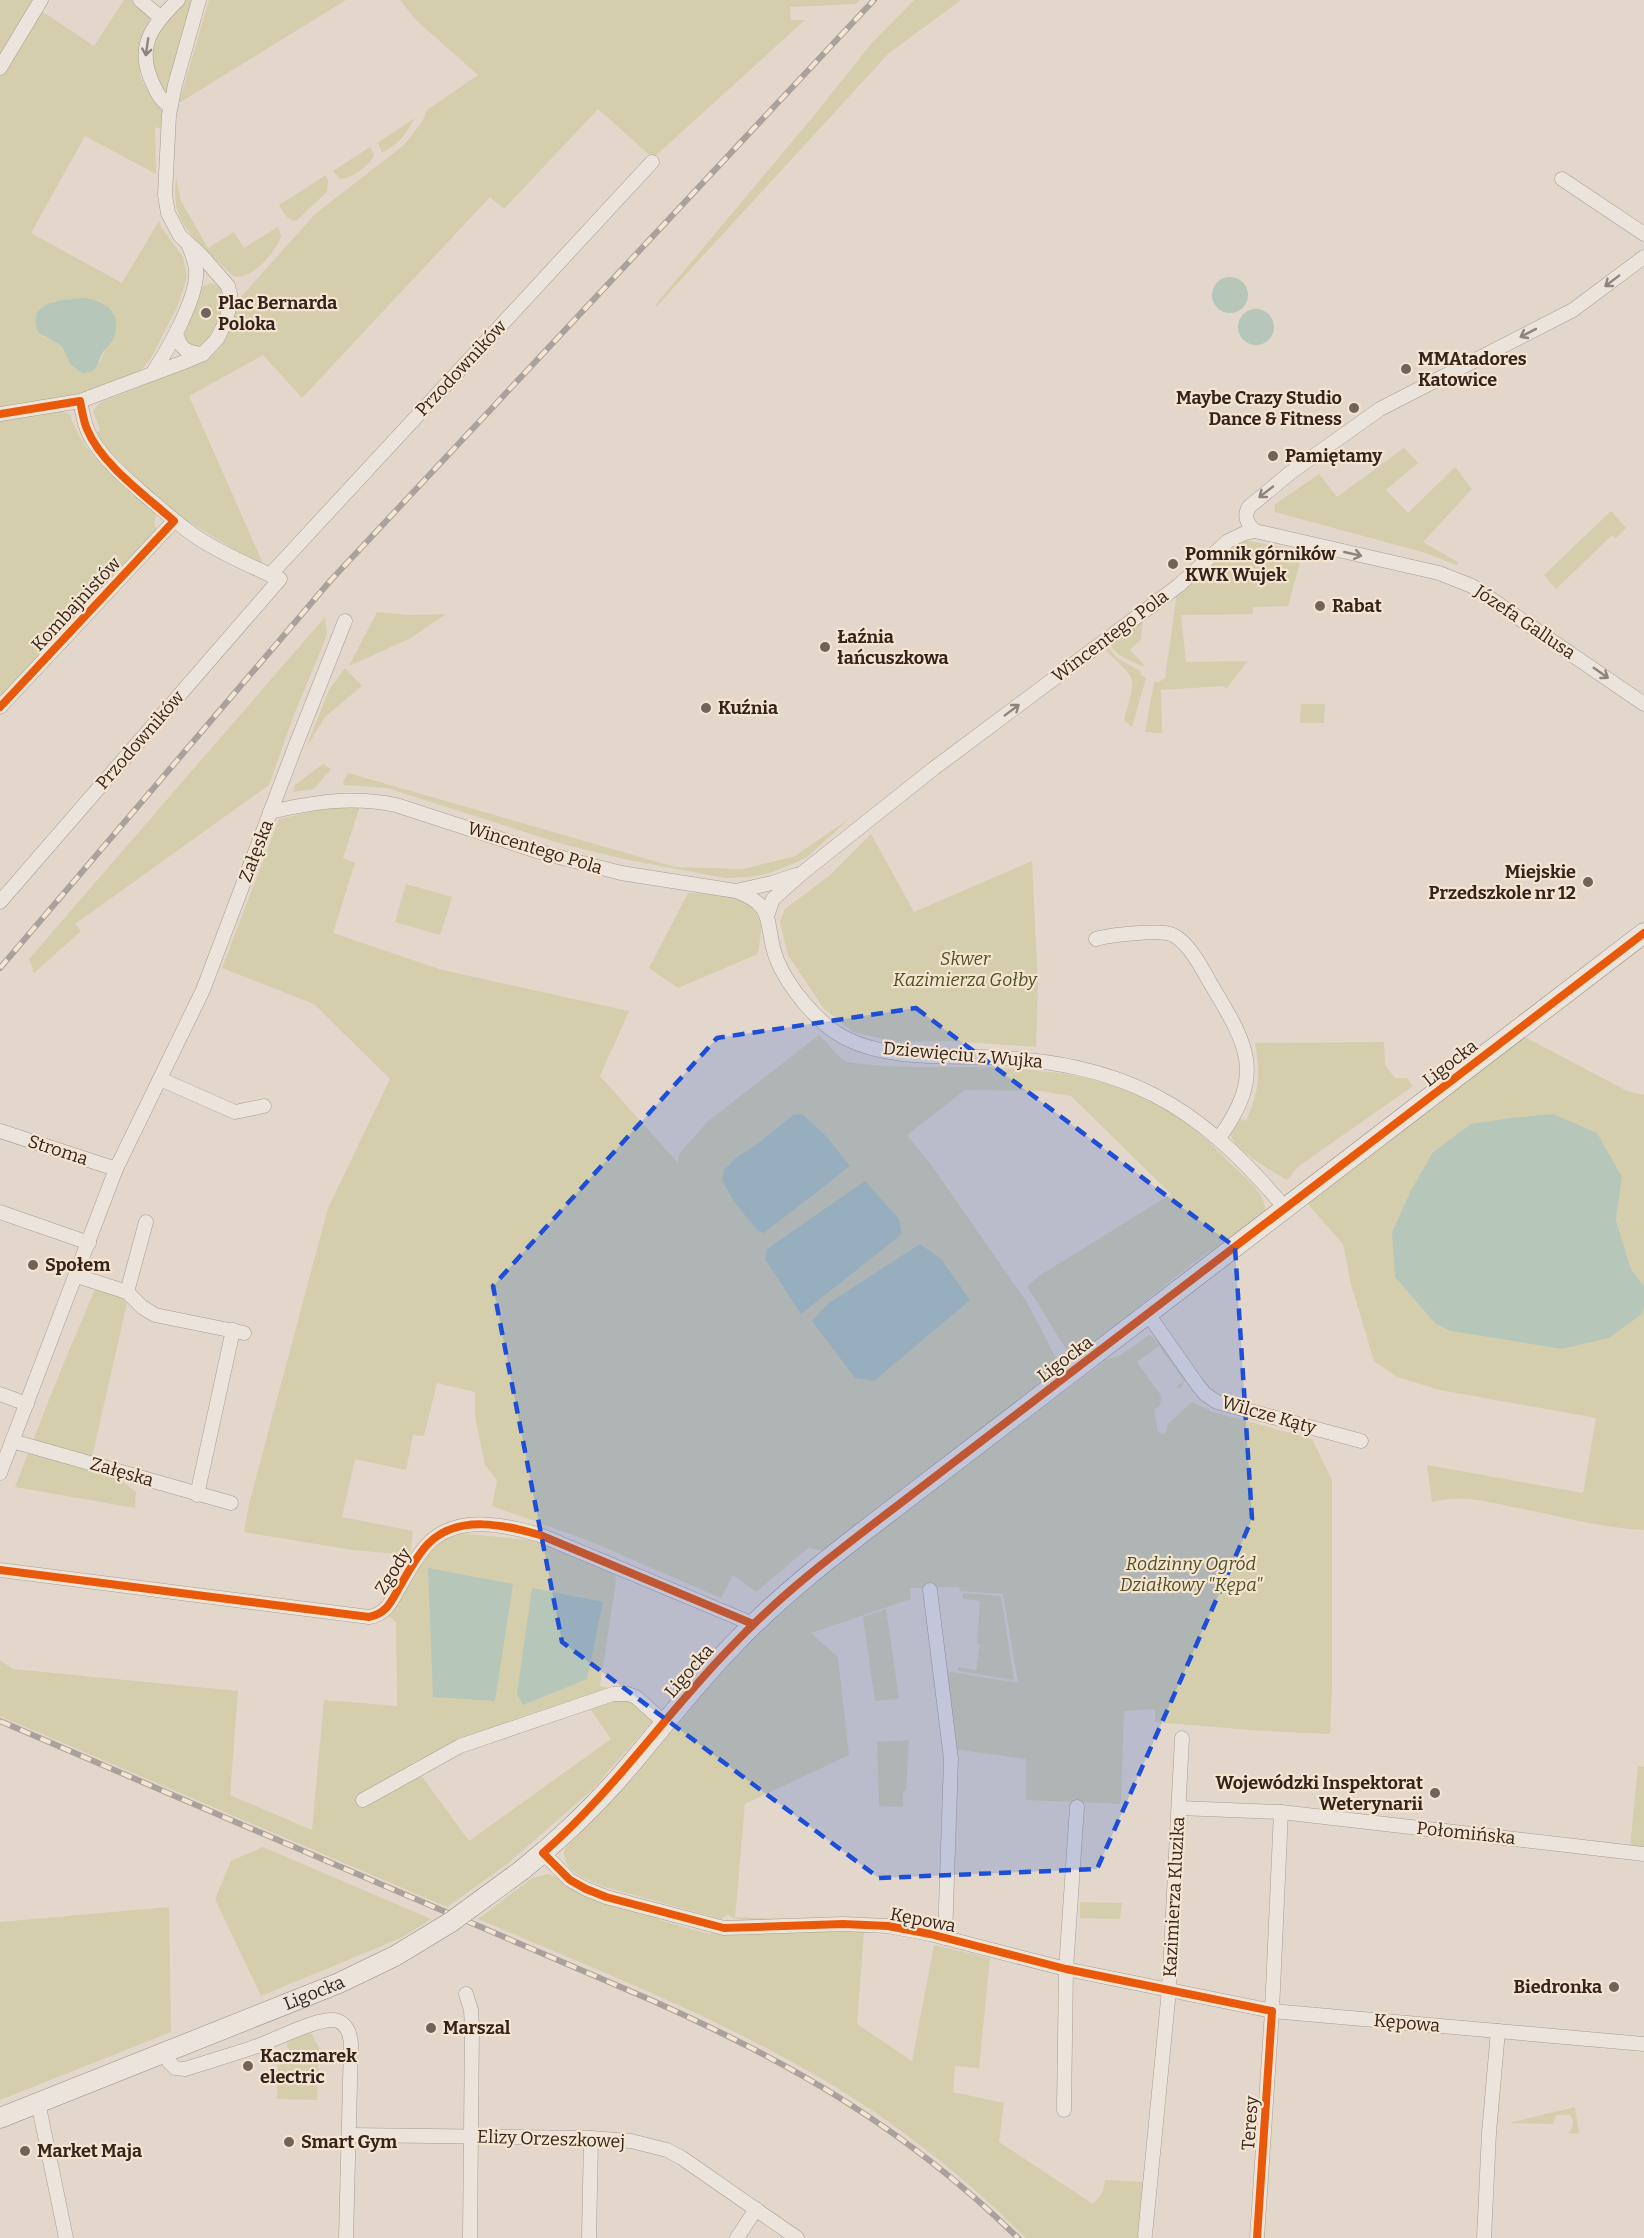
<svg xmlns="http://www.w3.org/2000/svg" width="1644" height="2238" font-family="Bitter,serif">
  <rect width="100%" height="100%" fill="#e2d7ca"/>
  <g fill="#d4cead" fill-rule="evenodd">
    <path d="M 0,0 L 36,0 L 0,58 Z"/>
    <path d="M 124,0 L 133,0 L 146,11 L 150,19 L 141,47 L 139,59 L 140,76 L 146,88 L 165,115 L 164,130 L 155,127 L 156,174 L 85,136 L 31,233 L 122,283 L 159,221 L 161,227 L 183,257 L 187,277 L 178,305 L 150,360 L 139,372 L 83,393 L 0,408 L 0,76 L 40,10 L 94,46 ZM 76,299 L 105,350 L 100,362 L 70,364 L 62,346 L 43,336 L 52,302 Z"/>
    <path d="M 183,0 L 193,0 L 167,92 L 163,93 L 154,76 L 151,54 L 159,25 Z"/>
    <path d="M 209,0 L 346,0 L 179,103 Z"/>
    <path d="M 400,0 L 860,0 L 856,4 L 790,7 L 791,20 L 805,20 L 653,158 L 598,109 L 504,209 L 490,197 L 302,398 L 263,355 L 189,396 L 265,568 L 181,517 L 139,482 L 99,439 L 97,434 L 100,430 L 93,411 L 101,402 L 200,363 L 217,351 L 230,328 L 240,298 L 315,214 L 404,145 L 422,122 L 427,110 L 478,75 L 418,22 Z"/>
    <path d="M 914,0 L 961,0 L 889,53 L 656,307 L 656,304 L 812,118 L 871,44 Z"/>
    <path d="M 415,118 C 403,137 402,141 382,153 L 379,145 L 377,143 Z"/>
    <path d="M 370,147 L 374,154 C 372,165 350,179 340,179 L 333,171 Z"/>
    <path d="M 326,175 L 328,181 L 327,192 L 297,220 L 293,221 L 286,216 L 279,205 Z"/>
    <path d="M 176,177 L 181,201 L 208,248 L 234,232 L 244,248 L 278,227 L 281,235 C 278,251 250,282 233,276 C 215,258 189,239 179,215 C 174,203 175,190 176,177 Z"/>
    <path d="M 212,283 L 223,288 C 226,308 217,341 196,348 L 184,343 L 182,332 L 202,287 Z"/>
    <path d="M 60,410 L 70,415 C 83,457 124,486 156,515 L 154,525 L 158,530 L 0,698 L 0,419 Z"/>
    <path d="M 1404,448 L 1418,463 L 1386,490 L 1408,513 L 1455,467 L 1472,489 L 1423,542 L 1458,562 L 1456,565 L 1426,553 L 1275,512 L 1274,505 L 1319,474 L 1337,497 Z"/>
    <path d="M 1611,511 L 1626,528 L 1616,538 L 1612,535 L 1556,589 L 1544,575 Z"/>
    <path d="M 1245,540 L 1303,552 L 1288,606 L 1253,607 L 1253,614 L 1181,615 L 1186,662 L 1248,661 L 1226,689 L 1224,686 L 1161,690 L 1162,733 L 1145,732 L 1154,682 L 1159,682 L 1165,678 L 1177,593 L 1201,577 L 1198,572 L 1226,549 Z"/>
    <path d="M 377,612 L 408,615 L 446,614 L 409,639 L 349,666 Z"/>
    <path d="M 325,617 L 327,635 L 293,717 L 269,785 L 75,924 L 81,931 L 34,973 L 29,959 Z"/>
    <path d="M 1143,619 L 1141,639 L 1130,650 L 1144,665 L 1143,667 L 1119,655 L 1108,643 Z"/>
    <path d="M 1106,645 L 1118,659 L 1141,671 L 1140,674 L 1146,678 L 1132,727 L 1124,720 C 1139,670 1135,682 1103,647 Z"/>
    <path d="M 345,668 L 362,686 L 325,717 L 306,748 L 329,690 Z"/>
    <path d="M 1301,704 L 1325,704 L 1324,723 L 1300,723 Z"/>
    <path d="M 323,764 L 331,769 L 314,789 L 293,792 L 295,785 Z"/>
    <path d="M 348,773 L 675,867 L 743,869 L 795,856 L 849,819 L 806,858 L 770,873 L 750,877 L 725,878 L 624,859 L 562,844 L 387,788 L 344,785 L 343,782 Z"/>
    <path d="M 360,806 L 343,858 L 355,863 L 333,933 L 442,970 L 629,1011 L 600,1076 L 678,1163 L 679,1154 L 707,1122 L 819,1035 C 826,1041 838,1057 845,1061 C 850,1063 858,1063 863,1064 C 889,1067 910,1067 936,1067 C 1054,1067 1146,1071 1231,1164 C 1242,1175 1266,1193 1265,1210 C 1241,1232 1213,1248 1187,1268 C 1149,1298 1111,1330 1072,1359 L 1027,1286 L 1039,1276 L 1171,1194 L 1071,1096 L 1042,1091 L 965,1090 L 907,1135 L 932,1166 L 1028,1304 L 1056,1358 L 1055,1373 L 824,1551 L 808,1548 L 756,1592 L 733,1575 L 721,1598 L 587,1540 L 492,1506 L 497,1480 L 485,1465 L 475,1416 L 475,1392 L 437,1383 L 424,1436 L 413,1435 L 406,1470 L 355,1459 L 342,1517 L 413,1531 L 410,1555 L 353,1550 L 244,1532 L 249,1504 L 328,1208 L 390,1079 L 314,1004 L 222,968 L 279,819 L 322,809 Z"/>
    <path d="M 871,834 L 914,912 L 1032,861 L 1038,987 L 1036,1047 L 949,1041 L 897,1042 L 853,1032 L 824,1009 L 788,955 L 780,922 L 785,909 L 829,876 Z"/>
    <path d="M 406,884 L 452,897 L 440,935 L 395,922 Z"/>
    <path d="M 688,893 L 735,895 L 754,909 L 762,925 L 758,954 L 678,988 L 649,968 Z"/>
    <path d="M 1521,1035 L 1627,1091 L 1644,1095 L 1644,1286 L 1631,1269 L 1616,1220 L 1622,1177 L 1471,1124 L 1433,1152 L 1411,1190 L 1392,1232 L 1450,1331 L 1561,1349 L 1641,1314 L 1644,1306 L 1644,1530 C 1600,1528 1556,1515 1513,1507 C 1486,1501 1459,1495 1432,1502 L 1427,1465 L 1583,1493 L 1596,1418 L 1440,1390 L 1397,1377 L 1374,1361 L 1351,1284 L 1343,1244 L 1307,1203 Z"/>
    <path d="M 1384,1042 L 1385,1065 L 1395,1078 L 1407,1078 L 1413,1086 L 1299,1166 L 1287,1180 C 1275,1173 1234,1149 1231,1136 C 1230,1130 1236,1123 1238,1118 L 1246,1121 C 1259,1091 1261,1076 1255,1043 Z"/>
    <path d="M 95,1289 L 117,1294 L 127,1303 L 92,1457 L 136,1492 L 135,1508 L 15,1487 L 54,1387 Z"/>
    <path d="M 1149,1335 C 1161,1339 1178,1367 1186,1378 L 1181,1388 L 1176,1387 L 1184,1381 L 1159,1346 L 1137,1362 L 1162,1397 L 1159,1407 L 1154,1409 L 1158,1432 L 1165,1434 L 1168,1424 L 1192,1402 L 1213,1412 L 1312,1439 L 1332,1480 L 1332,1689 L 1330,1734 L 1264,1731 L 1155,1722 L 1155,1709 L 1124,1711 L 1121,1804 L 1026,1800 L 1026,1759 L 954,1749 L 946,1671 L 1018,1683 L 1003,1594 L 960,1591 L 959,1587 L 910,1588 L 911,1599 L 811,1633 L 838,1657 L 849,1755 L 745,1804 L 735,1917 L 789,1919 L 742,1921 L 727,1915 L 721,1919 L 605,1887 C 588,1880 562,1872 564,1850 L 636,1775 L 709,1687 L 757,1634 L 784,1607 L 841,1560 L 1106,1360 L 1121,1355 Z"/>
    <path d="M 457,1533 L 541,1541 L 615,1573 L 616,1581 L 600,1686 L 608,1688 L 511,1720 L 412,1763 L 469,1841 L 611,1739 L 589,1707 L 619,1699 L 631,1698 L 653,1720 L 593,1789 L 507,1864 L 447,1907 L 0,1716 L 0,1660 L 13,1669 L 238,1691 L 230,1795 L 312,1830 L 324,1700 L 397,1706 L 396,1622 L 387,1615 L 430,1549 Z"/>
    <path d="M 963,1593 L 1001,1596 L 1014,1680 L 958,1671 L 958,1667 L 976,1670 L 980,1644 L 977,1643 L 980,1601 L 963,1599 Z"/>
    <path d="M 886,1609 L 899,1699 L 875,1701 L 863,1617 Z"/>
    <path d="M 909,1740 L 906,1791 L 903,1791 L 903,1807 L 879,1806 L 877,1742 Z"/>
    <path d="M 1638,1766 L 1644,1767 L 1644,1849 L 1630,1848 Z"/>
    <path d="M 263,1847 L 431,1919 L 403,1937 L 261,1996 L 215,1899 L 231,1861 Z"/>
    <path d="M 548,1874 L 656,1915 L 659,1920 L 709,1934 L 715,1931 L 864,1932 L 857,2024 L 912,2061 L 934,1945 L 990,1958 L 979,2068 L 955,2066 L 953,2092 L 1004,2103 L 999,2142 L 1093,2204 L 1103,2192 L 1105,2180 L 1145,2182 L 1141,2238 L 1026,2238 C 960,2172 884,2113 803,2068 C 699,2009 587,1966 478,1919 L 532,1878 Z"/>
    <path d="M 1080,1902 L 1122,1903 L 1120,1919 L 1080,1918 Z"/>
    <path d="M 169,1907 L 171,2032 L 0,2100 L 0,1922 Z"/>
    <path d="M 310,2031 L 319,2048 L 317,2100 L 277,2099 L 278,2055 L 289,2051 L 286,2040 Z"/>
    <path d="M 1575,2107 L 1579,2134 L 1568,2133 C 1573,2129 1575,2120 1570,2115 L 1556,2115 L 1553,2124 L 1509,2123 Z"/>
  </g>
  <g fill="#b6c6b9">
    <circle cx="1230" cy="295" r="18"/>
    <path d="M 85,298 C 105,301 123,313 114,337 C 112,343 107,347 103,352 C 96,364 100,372 82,373 L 70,364 L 62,346 L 39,333 C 24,300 64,300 85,298 Z"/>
    <circle cx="1256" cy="327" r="18"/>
    <path d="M 802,1114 L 825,1135 L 850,1166 L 764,1233 L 758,1231 L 735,1203 L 722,1180 L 724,1170 L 736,1158 L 760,1142 L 793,1115 Z"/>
    <path d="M 1553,1114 L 1597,1133 L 1622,1177 L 1616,1220 L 1631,1269 L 1644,1286 L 1644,1306 L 1642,1314 L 1609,1338 L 1561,1349 L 1450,1331 L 1435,1323 L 1395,1277 L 1392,1232 L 1411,1190 L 1433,1152 L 1471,1124 L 1510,1118 Z"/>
    <path d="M 865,1181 L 899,1219 L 902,1234 L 801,1314 L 765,1259 L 767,1249 Z"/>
    <path d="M 920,1244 L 941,1259 L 970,1300 L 874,1381 L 855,1378 L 812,1321 L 829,1303 Z"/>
    <path d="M 428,1568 L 513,1584 L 495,1701 L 433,1697 Z"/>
    <path d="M 532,1588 L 603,1602 L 587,1679 L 523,1705 L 517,1694 Z"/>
  </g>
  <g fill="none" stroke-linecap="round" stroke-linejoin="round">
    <defs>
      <g id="street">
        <path d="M 140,0 L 160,17"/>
        <path d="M 0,68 L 41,0"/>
        <path d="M 170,106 C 161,101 157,93 153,84 C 135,47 152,25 178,0"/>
        <path d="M 1562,179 L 1644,234"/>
        <path d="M 176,333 C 180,349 187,353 203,354"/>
        <path d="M 152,374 C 167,351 199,297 196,269 C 195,261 192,254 189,246"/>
        <path d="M 0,414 L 80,401 L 184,362 L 203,354 L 217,339 L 225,323 L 230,305 L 230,294 L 228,286 L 201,255 L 180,236 L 168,213 L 165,195 L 169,115 L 175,85 L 199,0"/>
        <path d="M 1255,531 C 1248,525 1243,516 1249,507 L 1290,473 L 1380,409 L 1573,310 L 1644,257"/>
        <path d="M 270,575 L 652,162"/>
        <path d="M 0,707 L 174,521"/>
        <path d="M 270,812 C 315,802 350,796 396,805 L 540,852 L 621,873 L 736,891 L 772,883 L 796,875"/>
        <path d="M 736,891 C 779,907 763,925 777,960 C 788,987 818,1024 845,1038 C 886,1059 939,1056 984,1057 C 1123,1062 1196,1102 1285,1208"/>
        <path d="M 0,902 L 280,579 C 252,567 223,554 198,538 C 177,524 159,507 140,491 C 123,476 105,460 93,441 C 85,429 83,415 80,401"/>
        <path d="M 767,916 L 773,899 L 801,874 L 933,769 L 1178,586 L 1228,541 L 1245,533 L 1255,531 L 1439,573 L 1472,586 L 1644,704"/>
        <path d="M 1096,939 C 1109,935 1162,929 1173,935 C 1188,942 1201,966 1209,981 C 1246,1043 1267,1072 1219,1138"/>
        <path d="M 160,1079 L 235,1112 L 264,1106"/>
        <path d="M 0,1131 L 116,1169"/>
        <path d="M 0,1212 L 89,1243"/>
        <path d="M 77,1276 L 127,1292 L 142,1307 L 155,1315 L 244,1333"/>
        <path d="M 127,1292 L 146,1222"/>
        <path d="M 1148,1314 L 1197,1384 L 1205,1394 L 1217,1402 L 1361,1441"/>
        <path d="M 0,1394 L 27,1404"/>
        <path d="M 12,1441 L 231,1503"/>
        <path d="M 0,1473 L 116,1169 L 203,990 L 295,747 L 345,621"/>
        <path d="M 197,1495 L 233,1330"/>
        <path d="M 0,1570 L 369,1617 C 387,1614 392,1600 400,1586 C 407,1574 419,1552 429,1543 C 458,1514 506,1525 540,1535 L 753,1624"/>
        <path d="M 930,1590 L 951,1759 L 945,1938"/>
        <path d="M 363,1800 L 460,1746 L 613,1694 L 628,1694 L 636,1697 L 665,1723"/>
        <path d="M 1179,1808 L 1281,1812 L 1644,1854"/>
        <path d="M 543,1853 L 570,1880 L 586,1889 L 606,1897 L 724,1928 L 843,1924 L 888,1926 L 930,1934 L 1066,1969 L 1272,2011 L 1644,2044"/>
        <path d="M 466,1994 L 471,2010 L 472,2028 L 470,2238"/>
        <path d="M 164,2051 L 169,2062 L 175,2068 L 185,2069 C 210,2061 235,2054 260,2045 C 277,2039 322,2015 338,2021 C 348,2025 350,2035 351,2044 L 346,2238"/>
        <path d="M 38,2102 L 66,2238"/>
        <path d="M 1064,2110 L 1066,1969 L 1077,1807"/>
        <path d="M 349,2135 L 591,2138 L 631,2141 L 667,2150 L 682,2158 L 797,2238"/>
        <path d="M 1145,2235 L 1169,1990 L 1182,1738"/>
        <path d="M 589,2238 L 591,2138"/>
        <path d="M 737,2238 L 756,2209"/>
        <path d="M 1257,2238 L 1272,2011 L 1281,1812"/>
        <path d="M 1484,2238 L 1489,2133 L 1498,2031"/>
      </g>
      <g id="secondary">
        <path d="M 522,1870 C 559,1840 593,1808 624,1772 C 660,1730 694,1685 733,1645 C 785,1590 846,1545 906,1499 L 1644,933"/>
        <path id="s1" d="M 0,2118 L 339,1983 L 395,1956"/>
      </g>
    </defs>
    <use href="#street" stroke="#a79d94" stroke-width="15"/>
    <use href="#secondary" stroke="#968c84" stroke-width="21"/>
    <use href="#street" stroke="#eae4dc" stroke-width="14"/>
    <use href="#secondary" stroke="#eae4dc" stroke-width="20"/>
    <defs>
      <g id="rail">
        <path d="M 0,968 L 331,580 L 874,0"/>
        <path d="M 0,1721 L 651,2000 C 792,2063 907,2129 1018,2238"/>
      </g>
    </defs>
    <use href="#rail" stroke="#a9a29c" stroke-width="6"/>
    <use href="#rail" stroke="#f4e4d0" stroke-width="4" stroke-dasharray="11" stroke-linecap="butt"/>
    <defs>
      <path id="secondary-bridge" d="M 395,1956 L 451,1922 L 522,1870"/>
    </defs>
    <use href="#secondary-bridge" stroke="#968c84" stroke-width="21" stroke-linecap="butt"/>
    <use href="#secondary-bridge" stroke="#eae4dc" stroke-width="20"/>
    <defs>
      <g id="cycleway">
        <path d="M 0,414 L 80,401 C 82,410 83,420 87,429 C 101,464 146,496 174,521 L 0,707"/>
        <path d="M 0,1570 L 369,1617 C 387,1614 392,1600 400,1586 C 407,1574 419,1552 429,1543 C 458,1514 506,1525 540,1535 L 753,1624"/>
        <path d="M 1257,2238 L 1272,2011 L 1066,1969 L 930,1934 L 888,1926 L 843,1924 L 724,1928 L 606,1897 L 586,1889 L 570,1880 L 543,1853 C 615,1790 667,1712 733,1645 C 785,1590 846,1545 906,1499 L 1644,933"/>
      </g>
    </defs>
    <use href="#cycleway" stroke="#f4e4d0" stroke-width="11"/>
    <use href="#cycleway" stroke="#e8590c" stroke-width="8"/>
  </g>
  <defs><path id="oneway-shaft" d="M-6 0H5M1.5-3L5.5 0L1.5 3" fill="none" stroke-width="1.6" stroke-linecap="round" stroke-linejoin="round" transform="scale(1.5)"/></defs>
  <g stroke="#8f847c">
    <use href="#oneway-shaft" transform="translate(147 47) rotate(98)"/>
    <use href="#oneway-shaft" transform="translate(1612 281) rotate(143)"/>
    <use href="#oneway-shaft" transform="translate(1528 333) rotate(153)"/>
    <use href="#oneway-shaft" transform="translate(1266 492) rotate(142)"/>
    <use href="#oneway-shaft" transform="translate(1353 554) rotate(13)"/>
    <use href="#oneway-shaft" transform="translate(1601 673) rotate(35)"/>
    <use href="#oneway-shaft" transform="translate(1012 710) rotate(-37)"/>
  </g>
  <path fill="#1d4ed8" fill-opacity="0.2" stroke="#1d4ed8" stroke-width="4.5" stroke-dasharray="12 8" stroke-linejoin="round" d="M 916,1008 L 1235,1247 L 1252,1519 L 1097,1869 L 879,1878 L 562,1642 L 493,1286 L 717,1038 Z"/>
  <g fill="#71635a" stroke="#f4e4d0" stroke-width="2">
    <circle cx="206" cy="313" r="6"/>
    <circle cx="1406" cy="369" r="6"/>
    <circle cx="1354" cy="408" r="6"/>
    <circle cx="1273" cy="456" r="6"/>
    <circle cx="1173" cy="564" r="6"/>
    <circle cx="1320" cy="606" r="6"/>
    <circle cx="825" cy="647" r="6"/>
    <circle cx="706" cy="708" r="6"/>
    <circle cx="1588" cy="882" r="6"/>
    <circle cx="33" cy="1265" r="6"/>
    <circle cx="1435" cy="1793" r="6"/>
    <circle cx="1614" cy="1987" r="6"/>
    <circle cx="431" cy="2028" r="6"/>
    <circle cx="248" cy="2066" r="6"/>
    <circle cx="289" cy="2142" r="6"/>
    <circle cx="25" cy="2151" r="6"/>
  </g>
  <g text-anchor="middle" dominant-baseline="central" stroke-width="4.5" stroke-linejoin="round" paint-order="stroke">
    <g font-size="18" font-weight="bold" fill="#34241d" stroke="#f4e4d0" text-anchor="start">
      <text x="218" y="303">Plac Bernarda<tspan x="218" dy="21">Poloka</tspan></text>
      <text x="1418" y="359">MMAtadores<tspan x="1418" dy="21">Katowice</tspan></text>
      <text x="1342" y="398" text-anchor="end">Maybe Crazy Studio<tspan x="1342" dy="21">Dance &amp; Fitness</tspan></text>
      <text x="1285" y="456">Pamiętamy</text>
      <text x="1185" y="554">Pomnik górników<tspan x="1185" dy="21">KWK Wujek</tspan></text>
      <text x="1332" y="606">Rabat</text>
      <text x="837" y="637">Łaźnia<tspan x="837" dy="21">łańcuszkowa</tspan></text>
      <text x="718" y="708">Kuźnia</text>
      <text x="1576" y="872" text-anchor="end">Miejskie<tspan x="1576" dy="21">Przedszkole nr 12</tspan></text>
      <text x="45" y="1265">Społem</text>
      <text x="1423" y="1783" text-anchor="end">Wojewódzki Inspektorat<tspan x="1423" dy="21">Weterynarii</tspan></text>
      <text x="1602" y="1987" text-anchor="end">Biedronka</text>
      <text x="443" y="2028">Marszal</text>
      <text x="260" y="2056">Kaczmarek<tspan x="260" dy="21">electric</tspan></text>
      <text x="301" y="2142">Smart Gym</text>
      <text x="37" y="2151">Market Maja</text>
    </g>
    <g font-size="18" fill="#34241d" stroke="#f4e4d0">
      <text transform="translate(461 368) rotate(-47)">Przodowników</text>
      <text transform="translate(76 604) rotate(-47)">Kombajnistów</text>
      <text transform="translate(1525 622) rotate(34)">Józefa Gallusa</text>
      <text transform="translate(1110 636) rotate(-37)">Wincentego Pola</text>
      <text transform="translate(140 740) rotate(-49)">Przodowników</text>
      <text transform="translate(535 848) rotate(17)">Wincentego Pola</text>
      <text transform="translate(256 851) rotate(-69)">Załęska</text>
      <text transform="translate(963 1055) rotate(5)">Dziewięciu z Wujka</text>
      <text transform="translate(1450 1063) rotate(-38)">Ligocka</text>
      <text transform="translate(58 1150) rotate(18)">Stroma</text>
      <text transform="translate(1065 1359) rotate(-37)">Ligocka</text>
      <text transform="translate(1269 1415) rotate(16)">Wilcze Kąty</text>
      <text transform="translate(122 1472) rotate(16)">Załęska</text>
      <text transform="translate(393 1571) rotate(-57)">Zgody</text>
      <text transform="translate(689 1671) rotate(-49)">Ligocka</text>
      <text transform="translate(1466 1833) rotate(6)">Połomińska</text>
      <text transform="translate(1174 1897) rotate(-87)">Kazimierza Kluzika</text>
      <text transform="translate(923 1920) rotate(11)">Kępowa</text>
      <text stroke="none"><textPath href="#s1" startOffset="338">Ligocka</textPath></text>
      <text transform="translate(1407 2023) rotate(5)">Kępowa</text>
      <text transform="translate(1250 2123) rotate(-86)">Teresy</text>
      <text transform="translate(551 2139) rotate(2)">Elizy Orzeszkowej</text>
    </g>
    <g font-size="18" font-style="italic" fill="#4c5024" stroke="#f4e4d0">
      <text x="965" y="959">Skwer<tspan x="965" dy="21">Kazimierza Gołby</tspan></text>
      <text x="1191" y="1564">Rodzinny Ogród<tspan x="1191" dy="21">Działkowy "Kępa"</tspan></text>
    </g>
  </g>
</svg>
